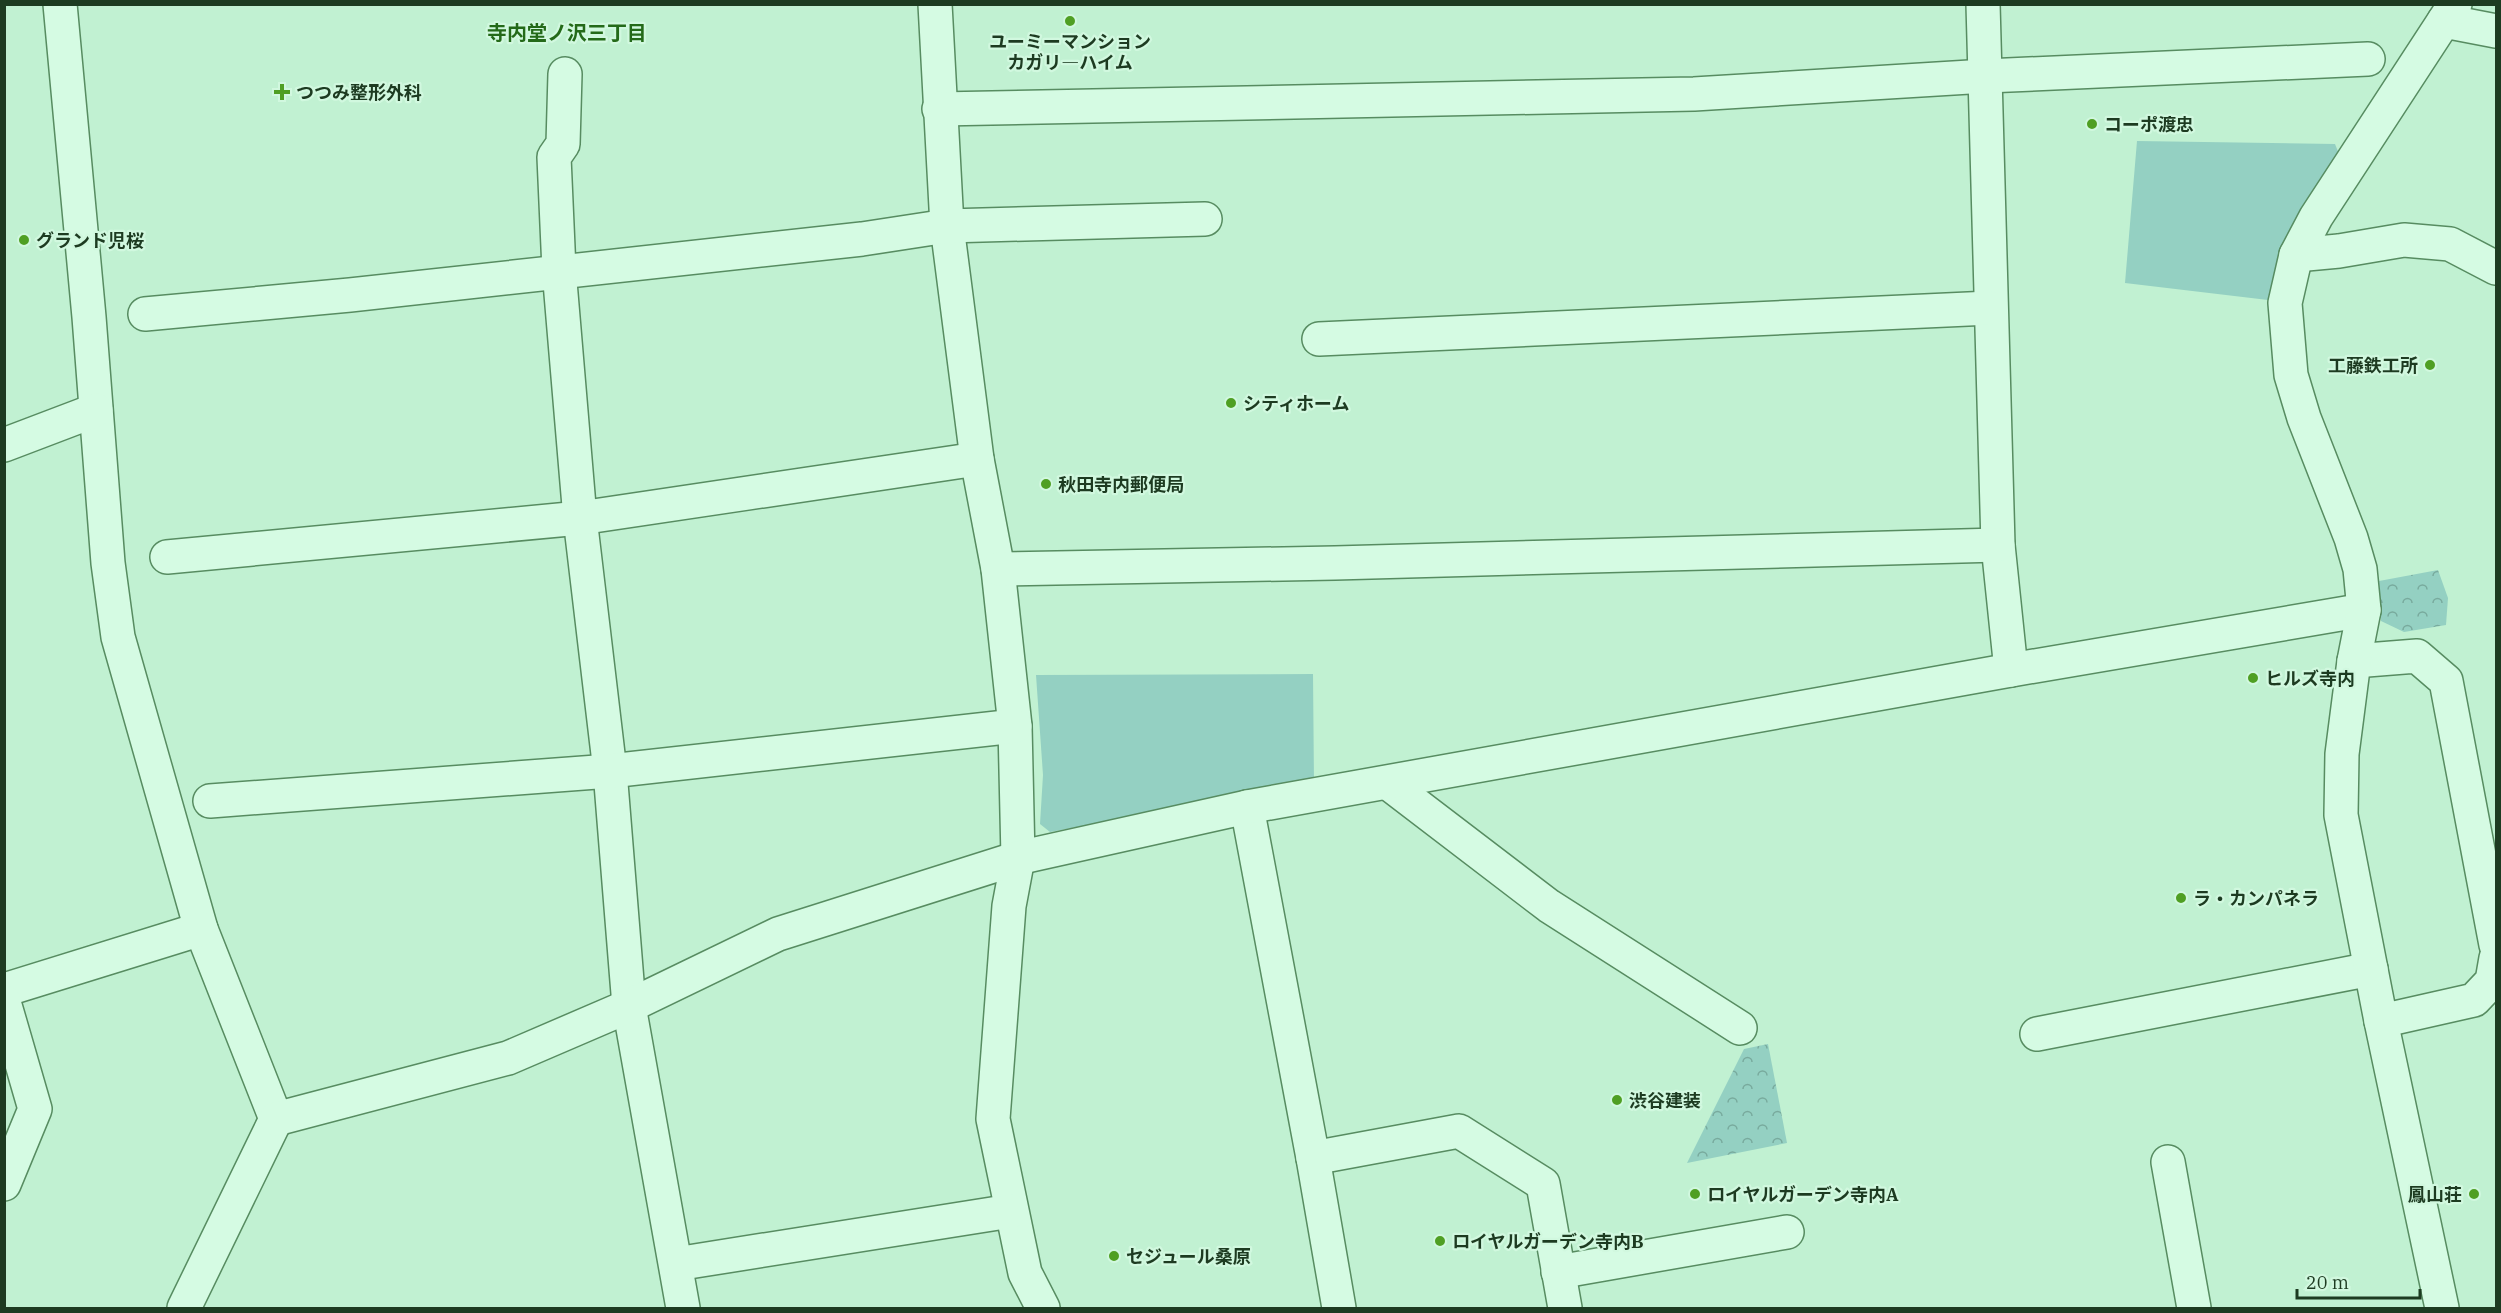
<svg xmlns="http://www.w3.org/2000/svg" width="2501" height="1313" font-family="'IBM Plex Serif','Noto Sans JP',serif">
  <defs>
    <pattern id="park-crowns" width="20" height="18" patternUnits="userSpaceOnUse" patternTransform="scale(1.5)"><rect width="20" height="18" fill="#94d0c2"/><path d="M2 6a3 3 0 1 1 6 0M12 15a3 3 0 1 1 6 0" fill="none" stroke="#78aa9d"/></pattern>
  </defs>
  <rect width="100%" height="100%" fill="#c1f1d2"/>
  <g fill="#94d0c2">
    <path d="M 2137,141 L 2335,144 L 2341,159 C 2309,207 2280,242 2268,300 L 2125,283 Z"/>
    <path d="M 1313,674 L 1314,783 L 1050,832 L 1040,824 L 1043,775 L 1036,675 Z"/>
  </g>
  <g fill="url(#park-crowns)">
    <path d="M 2438,570 L 2448,598 L 2446,625 L 2404,632 L 2381,621 L 2379,581 Z"/>
    <path d="M 1768,1044 L 1787,1143 L 1687,1163 L 1744,1049 Z"/>
  </g>
  <g fill="none" stroke-linecap="round" stroke-linejoin="round">
    <defs>
      <g id="minor">
        <path d="M 60,4 L 89,317 L 108,563 L 118,637 L 201,929 L 276,1119 L 184,1308"/>
        <path d="M 935,4 L 947,226 L 977,459 L 998,569 L 1015,726 L 1018,858 L 1009,906 L 993,1119 L 1025,1273 L 1043,1308"/>
        <path d="M 1983,4 L 1998,545 L 2011,670"/>
        <path d="M 2444,21 L 2496,31"/>
        <path d="M 565,74 L 563,144 L 554,157 L 559,270 L 580,518 L 610,771 L 629,1006 L 683,1308"/>
        <path d="M 939,109 L 1694,94 L 1986,76 L 2368,59"/>
        <path d="M 2296,255 L 2339,251 L 2404,240 L 2450,244 L 2496,268"/>
        <path d="M 145,314 L 350,295 L 862,239 L 947,226 L 1205,219"/>
        <path d="M 1319,339 L 1990,308"/>
        <path d="M 4,445 L 96,410"/>
        <path d="M 167,557 L 580,518 L 977,459"/>
        <path d="M 998,569 L 1335,563 L 1998,545"/>
        <path d="M 2354,661 L 2417,656 L 2446,681 L 2496,945"/>
        <path d="M 1388,783 L 1549,906 L 1740,1028"/>
        <path d="M 210,801 L 610,771 L 1015,726"/>
        <path d="M 1247,807 L 1313,1158 L 1339,1308"/>
        <path d="M 4,990 L 201,929"/>
        <path d="M 4,1002 L 35,1109 L 4,1184"/>
        <path d="M 2381,1021 L 2474,1000 L 2492,981 L 2496,958"/>
        <path d="M 2037,1034 L 2371,969"/>
        <path d="M 276,1119 L 508,1058 L 629,1006 L 778,934 L 1018,858 L 1247,807 L 2011,670 L 2364,610"/>
        <path d="M 1313,1158 L 1459,1131 L 1543,1184 L 1565,1308"/>
        <path d="M 2168,1162 L 2194,1308"/>
        <path d="M 676,1264 L 1011,1211"/>
        <path d="M 1558,1272 L 1787,1232"/>
        <path d="M 2442,1308 L 2381,1021 L 2341,815 L 2342,754 L 2354,661 L 2364,610 L 2360,569 L 2351,538 L 2304,418 L 2291,375 L 2285,303 L 2296,255 L 2316,217 L 2455,4"/>
      </g>
    </defs>
    <use href="#minor" stroke="#578c61" stroke-width="36"/>
    <use href="#minor" stroke="#d5fbe3" stroke-width="33"/>
  </g>
  <g fill="#4f9f23" stroke="#d1f8df" stroke-width="2">
    <circle cx="1070" cy="21" r="6"/>
    <path d="M279 83h6v6h6v6h-6v6h-6v-6h-6v-6h6z"/>
    <circle cx="2092" cy="124" r="6"/>
    <circle cx="24" cy="240" r="6"/>
    <circle cx="2430" cy="365" r="6"/>
    <circle cx="1231" cy="403" r="6"/>
    <circle cx="1046" cy="484" r="6"/>
    <circle cx="2253" cy="678" r="6"/>
    <circle cx="2181" cy="898" r="6"/>
    <circle cx="1617" cy="1100" r="6"/>
    <circle cx="1695" cy="1194" r="6"/>
    <circle cx="2474" cy="1194" r="6"/>
    <circle cx="1440" cy="1241" r="6"/>
    <circle cx="1114" cy="1256" r="6"/>
  </g>
  <g text-anchor="middle" dominant-baseline="central" stroke-width="4.5" stroke-linejoin="round" paint-order="stroke">
    <g font-size="18" font-weight="bold" fill="#1d3b21" stroke="#d1f8df" text-anchor="start">
      <text x="1070" y="41" text-anchor="middle">ユーミーマンション<tspan x="1070" dy="21">カガリ―ハイム</tspan></text>
      <text x="296" y="92">つつみ整形外科</text>
      <text x="2104" y="124">コーポ渡忠</text>
      <text x="36" y="240">グランド児桜</text>
      <text x="2418" y="365" text-anchor="end">工藤鉄工所</text>
      <text x="1243" y="403">シティホーム</text>
      <text x="1058" y="484">秋田寺内郵便局</text>
      <text x="2265" y="678">ヒルズ寺内</text>
      <text x="2193" y="898">ラ・カンパネラ</text>
      <text x="1629" y="1100">渋谷建装</text>
      <text x="1707" y="1194">ロイヤルガーデン寺内A</text>
      <text x="2462" y="1194" text-anchor="end">鳳山荘</text>
      <text x="1452" y="1241">ロイヤルガーデン寺内B</text>
      <text x="1126" y="1256">セジュール桑原</text>
    </g>
    <g font-size="20" font-weight="bold" fill="#246a19" stroke="#d1f8df">
      <text x="567" y="32">寺内堂ノ沢三丁目</text>
    </g>
  </g>
  <rect width="2501" height="1313" fill="none" stroke="#1d3b21" stroke-width="12"/>
  <path d="M2297 1289v9h123v-9" fill="none" stroke="#1d3b21" stroke-width="3"/>
  <text x="2306" y="1289" font-size="18" fill="#1d3b21" stroke="#d1f8df" stroke-width="4.5" paint-order="stroke">20 m</text>
</svg>
